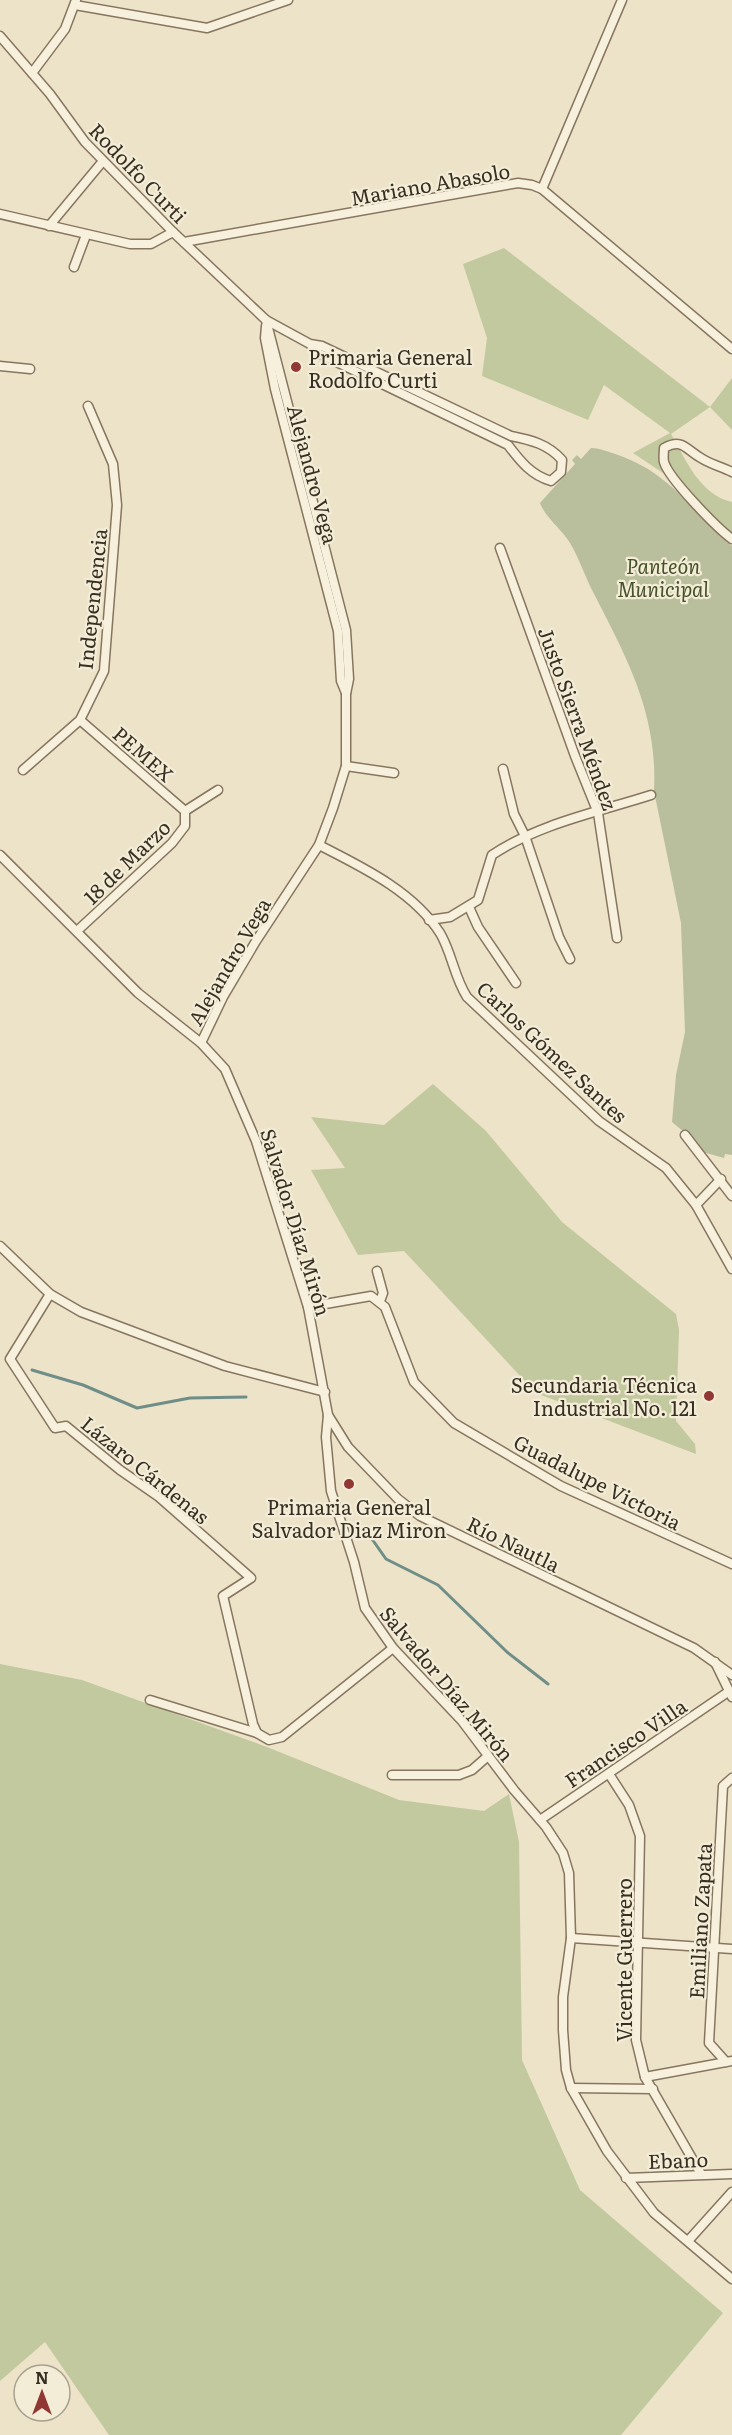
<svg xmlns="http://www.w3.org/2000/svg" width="732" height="2435" font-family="Literata,serif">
  <rect width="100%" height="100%" fill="#ece3c9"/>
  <g fill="#c2c99e">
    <path d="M 504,248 L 710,407 L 732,378 L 732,430 L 710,407 L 671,434 C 686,460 700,495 732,502 L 732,537 L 675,481 L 633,453 L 670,433 L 604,385 L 588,420 L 482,376 L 487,338 L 463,264 Z"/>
    <path d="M 433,1084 L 486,1131 L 562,1222 L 676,1314 L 679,1330 L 676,1421 L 695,1444 L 696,1454 L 536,1393 L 404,1251 L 358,1255 L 311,1170 L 345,1168 L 311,1117 L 384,1125 Z"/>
    <path d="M 0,1664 L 82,1680 L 267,1747 L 399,1800 L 484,1811 L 509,1794 L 519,1842 L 522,2060 L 580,2190 L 723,2313 L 621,2435 L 109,2435 L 45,2342 L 0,2381 Z"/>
  </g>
  <path fill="#b9bf9c" d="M 591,448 C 600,448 609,452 618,455 C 674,475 690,511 732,546 L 732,1155 L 725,1154 L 724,1158 L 699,1151 L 690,1137 L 672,1122 L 676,1075 L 685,1032 L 681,923 L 654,791 C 658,714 627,658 593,592 C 585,576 579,558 570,543 C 561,528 547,520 540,503 L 575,464 L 572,460 L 577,455 L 581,459 Z"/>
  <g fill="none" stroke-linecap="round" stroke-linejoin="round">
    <g stroke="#708e88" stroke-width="3">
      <path d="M 32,1370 L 83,1385 L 137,1408 L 190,1398 L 246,1397"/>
      <path d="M 365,1529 L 386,1559 L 438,1585 L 507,1652 L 548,1684"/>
    </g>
    <defs>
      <g id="street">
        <path d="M 75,5 L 207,28 L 288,0"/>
        <path d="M 0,36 L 50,94 L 85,142 L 173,232 L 266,320 L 310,344 L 322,346 L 511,436 C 531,440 548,444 562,460 L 561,472 L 551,481 C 531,475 520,461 508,445 L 318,353 L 310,344"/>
        <path d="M 32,73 L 65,29 L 76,0"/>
        <path d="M 542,189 L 622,0"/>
        <path d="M 0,214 L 130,244 L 151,244 L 173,232"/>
        <path d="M 49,226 L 103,161"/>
        <path d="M 184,242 L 518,183 L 532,185 L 542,189 L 732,349"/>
        <path d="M 74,267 L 86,235"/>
        <path d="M 266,326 L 265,338 L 275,389 L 338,631 L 341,681 L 346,693"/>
        <path d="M 0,366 L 30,369"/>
        <path d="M 732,472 C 722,467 710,464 701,458 C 685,449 683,438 664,448 C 664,452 663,458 664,462 C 669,479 717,528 732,539"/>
        <path d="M 500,548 L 575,756 L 598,813 L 617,938"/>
        <path d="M 80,720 L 185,811"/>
        <path d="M 346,766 L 394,773"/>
        <path d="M 503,769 L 514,814 L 525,836 L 559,937 L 570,959"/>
        <path d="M 23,770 L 80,720 L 104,671 L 117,505 L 113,464 L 88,406"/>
        <path d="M 319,845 C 362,867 413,891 440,933 C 452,953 454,977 467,997 L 599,1121 L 666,1168 L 696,1205 L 732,1269"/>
        <path d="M 0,855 L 138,993 L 201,1043 L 225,1069 L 256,1141 L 308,1307 L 328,1415 L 326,1437 L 331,1491 L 354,1562 L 365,1608 L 393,1648 L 462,1721 L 514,1790 L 546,1827 L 563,1853 L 569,1873 L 571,1938 L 563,1997 L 563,2030 L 566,2070 L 571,2088 L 607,2151 L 654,2213 L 732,2279"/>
        <path d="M 469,907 L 478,927 L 516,983"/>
        <path d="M 429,920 L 450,917 L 478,900 L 492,855 C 538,824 598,812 651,795"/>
        <path d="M 77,931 L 172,843 L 185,826 L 185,811 L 218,790"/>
        <path d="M 201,1043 L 223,997 L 256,941 L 319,845 L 333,808 L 346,766 L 346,694 L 349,679 L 346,630 L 266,320"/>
        <path d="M 685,1135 L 732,1196"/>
        <path d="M 696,1205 L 721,1179"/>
        <path d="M 0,1246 L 50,1294 L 81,1312 L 225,1366 L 325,1392"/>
        <path d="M 377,1271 L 383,1293 L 380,1301"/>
        <path d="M 50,1294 L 10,1359 L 55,1428 L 66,1426 L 120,1470 L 159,1497 L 251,1578 L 223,1596 L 253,1724 L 257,1733"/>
        <path d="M 308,1307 L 371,1296 L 385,1307 L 414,1382 L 454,1423 L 561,1486 L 732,1564"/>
        <path d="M 328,1415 L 348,1447 L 398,1499 L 420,1516 L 694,1648 L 732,1675"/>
        <path d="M 715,1662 L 732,1697"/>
        <path d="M 150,1700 L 257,1733 L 269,1740 L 282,1737 L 393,1648"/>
        <path d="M 609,1774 L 629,1805 L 640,1836 L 636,2040 L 645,2077 L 701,2174"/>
        <path d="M 392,1775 L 459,1775 L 472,1770 L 488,1756"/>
        <path d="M 540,1820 L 728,1692"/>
        <path d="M 571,1938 L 732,1949"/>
        <path d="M 726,2062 L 709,2043 L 723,1786 L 732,1778"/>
        <path d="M 645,2077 L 732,2061"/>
        <path d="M 571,2088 L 653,2089"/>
        <path d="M 626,2178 L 732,2174"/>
        <path d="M 688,2241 L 732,2192"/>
      </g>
    </defs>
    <use href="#street" stroke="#87765f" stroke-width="11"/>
    <use href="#street" stroke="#f7f0dc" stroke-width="8"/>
  </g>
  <g fill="#913834" stroke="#f3edd8" stroke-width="2">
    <circle cx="296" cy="367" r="6"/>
    <circle cx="709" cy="1396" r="6"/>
    <circle cx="349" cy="1484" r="6"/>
  </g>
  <g text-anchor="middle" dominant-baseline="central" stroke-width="4.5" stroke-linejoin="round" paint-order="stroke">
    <g font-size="20" fill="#382e21" stroke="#f3edd8">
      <text transform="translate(139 172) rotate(46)">Rodolfo Curti</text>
      <text transform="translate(430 183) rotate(-10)">Mariano Abasolo</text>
      <text transform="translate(314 474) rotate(75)">Alejandro Vega</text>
      <text transform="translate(91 599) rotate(-84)">Independencia</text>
      <text transform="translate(579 718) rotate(70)">Justo Sierra Méndez</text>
      <text transform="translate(144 753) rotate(41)">PEMEX</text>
      <text transform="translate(126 861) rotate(-44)">18 de Marzo</text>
      <text transform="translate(228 961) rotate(-60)">Alejandro Vega</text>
      <text transform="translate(553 1051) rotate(43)">Carlos Gómez Santes</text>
      <text transform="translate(297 1222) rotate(73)">Salvador Díaz Mirón</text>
      <text transform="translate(146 1469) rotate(39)">Lázaro Cárdenas</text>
      <text transform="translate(598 1481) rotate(27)">Guadalupe Victoria</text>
      <text transform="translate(514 1543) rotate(26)">Río Nautla</text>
      <text transform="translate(448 1683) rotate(50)">Salvador Díaz Mirón</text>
      <text transform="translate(625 1742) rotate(-34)">Francisco Villa</text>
      <text transform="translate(699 1921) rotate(-87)">Emiliano Zapata</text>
      <text transform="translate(623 1960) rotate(-90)">Vicente Guerrero</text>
      <text transform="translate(678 2159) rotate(-2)">Ebano</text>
    </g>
    <g font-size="20" fill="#382e21" stroke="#f3edd8" text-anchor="start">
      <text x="308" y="356">Primaria General<tspan x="308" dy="23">Rodolfo Curti</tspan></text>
      <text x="697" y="1384" text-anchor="end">Secundaria Técnica<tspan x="697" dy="23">Industrial No. 121</tspan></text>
      <text x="349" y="1506" text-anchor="middle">Primaria General<tspan x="349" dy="23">Salvador Diaz Miron</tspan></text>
    </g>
    <g font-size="20" font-style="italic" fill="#46532a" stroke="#f3edd8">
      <text x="663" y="565">Panteón<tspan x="663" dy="23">Municipal</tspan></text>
    </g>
  </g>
  <g transform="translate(42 2393)"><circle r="28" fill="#f3edd8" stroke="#a8a18f" stroke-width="1.5"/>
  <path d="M0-4.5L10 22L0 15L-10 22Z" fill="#913834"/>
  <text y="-9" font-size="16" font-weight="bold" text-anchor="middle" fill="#382e21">N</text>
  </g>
</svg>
